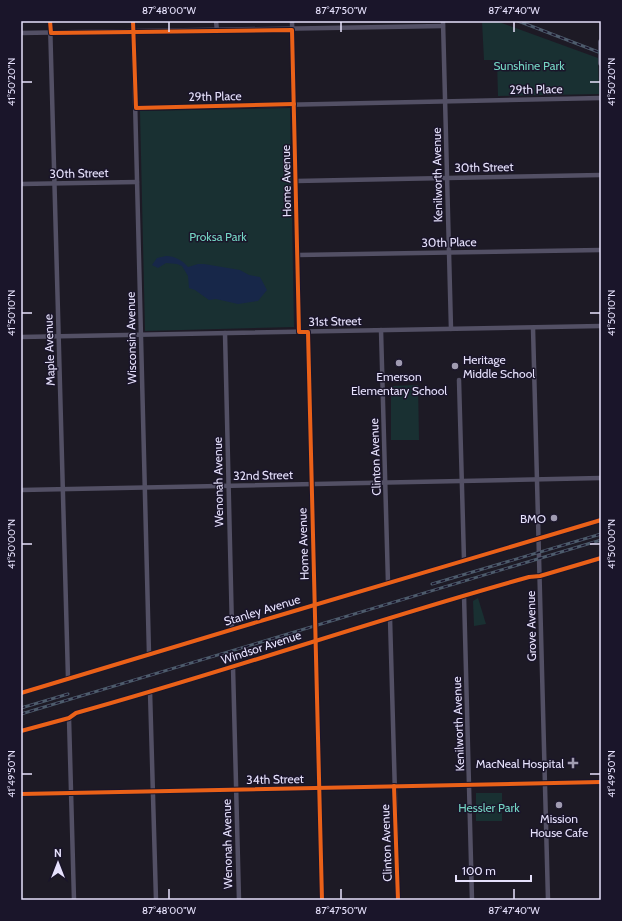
<svg xmlns="http://www.w3.org/2000/svg" width="622" height="921" font-family="Cabin,sans-serif">
  <rect width="100%" height="100%" fill="#1d1a25"/>
  <g fill="#193032">
    <path d="M 482,21 L 496,21 L 598,58 L 599,94 L 498,96 L 497,60 L 484,60 Z"/>
    <path d="M 290,108 L 294,327 L 145,331 L 140,111 Z"/>
    <path d="M 418,385 L 419,440 L 391,440 L 391,386 Z"/>
    <path d="M 478,598 L 486,624 L 474,626 L 473,601 Z"/>
    <rect x="476" y="793" width="26" height="28"/>
  </g>
  <path fill="#172749" d="M 166,256 C 175,256 182,260 188,267 L 198,264 L 204,264 L 240,270 L 249,275 L 260,277 L 267,290 L 258,301 L 238,304 L 216,299 L 209,300 L 195,290 L 189,288 L 188,276 L 182,266 L 177,264 L 166,263 L 158,268 L 152,265 L 157,258 Z"/>
  <g fill="none" stroke-linecap="round" stroke-linejoin="round">
    <g stroke="#535065" stroke-width="4.5">
      <path d="M 50,21 L 68,678"/>
      <path d="M 133,21 L 149,654"/>
      <path d="M 216,21 L 217,31"/>
      <path d="M 292,21 L 299,332"/>
      <path d="M 443,21 L 451,329"/>
      <path d="M 21,33 L 443,26"/>
      <path d="M 136,108 L 601,98"/>
      <path d="M 296,181 L 601,175"/>
      <path d="M 21,184 L 137,182"/>
      <path d="M 298,255 L 601,250"/>
      <path d="M 533,328 L 548,900"/>
      <path d="M 381,330 L 388,583"/>
      <path d="M 308,332 L 322,900"/>
      <path d="M 225,333 L 232,630"/>
      <path d="M 21,337 L 601,326"/>
      <path d="M 459,380 L 464,560"/>
      <path d="M 21,490 L 601,478"/>
      <path d="M 464,595 L 472,900"/>
      <path d="M 390,618 L 398,900"/>
      <path d="M 233,667 L 239,900"/>
      <path d="M 150,691 L 156,900"/>
      <path d="M 21,693 L 274,617 L 601,520"/>
      <path d="M 69,718 L 74,900"/>
      <path d="M 21,731 L 69,718 L 76,713 C 228,671 377,619 529,577 L 540,576 L 601,558"/>
      <path d="M 21,794 L 601,782"/>
    </g>
    <path stroke="#57556a" stroke-width="6" d="M 601,42 L 601,63"/>
    <defs>
      <g id="rail">
        <path d="M 518,21 L 601,53"/>
        <path d="M 432,584 L 601,534"/>
        <path d="M 21,708 L 68,694"/>
        <path d="M 21,714 L 601,540"/>
      </g>
    </defs>
    <use href="#rail" stroke="#4d5b6c" stroke-width="3"/>
    <use href="#rail" stroke="#1a152a" stroke-width="1.5" stroke-dasharray="4.5" stroke-linecap="butt"/>
    <defs>
      <g id="cycleway">
        <path d="M 50,21 L 51,33 L 292,30 L 299,332 L 308,332 L 322,900"/>
        <path d="M 133,21 L 136,108 L 294,104"/>
        <path d="M 21,693 L 274,617 L 601,520"/>
        <path d="M 21,731 L 69,718 L 76,713 C 228,671 377,619 529,577 L 540,576 L 601,558"/>
        <path d="M 394,786 L 398,900"/>
        <path d="M 21,794 L 601,782"/>
      </g>
    </defs>
    <use href="#cycleway" stroke="#1a152a" stroke-width="6"/>
    <use href="#cycleway" stroke="#ea6118" stroke-width="4"/>
  </g>
  <path fill="none" stroke="#e6e1fc" stroke-width="1.5" d="M 169,22 L 169,32M 341,22 L 341,32M 514,22 L 514,32M 22,82 L 32,82M 590,82 L 600,82M 22,313 L 32,313M 590,313 L 600,313M 22,544 L 32,544M 590,544 L 600,544M 22,774 L 32,774M 590,774 L 600,774M 169,889 L 169,899M 341,889 L 341,899M 514,889 L 514,899"/>
  <g fill="#a09bb1" stroke="#1a152a" stroke-width="1.5">
    <circle cx="399" cy="363" r="4"/>
    <circle cx="455" cy="366" r="4"/>
    <circle cx="554" cy="518" r="4"/>
    <path d="M571 757h4v4h4v4h-4v4h-4v-4h-4v-4h4z"/>
    <circle cx="559" cy="805" r="4"/>
  </g>
  <g text-anchor="middle" dominant-baseline="central" stroke-width="3" stroke-linejoin="round" paint-order="stroke">
    <g font-size="12" fill="#74d5c3" stroke="#1a152a">
      <text x="529" y="65">Sunshine Park</text>
      <text x="218" y="236">Proksa Park</text>
      <text x="489" y="807">Hessler Park</text>
    </g>
    <g font-size="12" fill="#e6e1fc" stroke="#1a152a">
      <text transform="translate(536 89) rotate(-1)">29th Place</text>
      <text transform="translate(215 96) rotate(-1)">29th Place</text>
      <text transform="translate(484 167) rotate(-1)">30th Street</text>
      <text transform="translate(79 173) rotate(-1)">30th Street</text>
      <text transform="translate(437 175) rotate(-91)">Kenilworth Avenue</text>
      <text transform="translate(286 181) rotate(-91)">Home Avenue</text>
      <text transform="translate(449 242) rotate(-1)">30th Place</text>
      <text transform="translate(335 321) rotate(-1)">31st Street</text>
      <text transform="translate(131 338) rotate(-91)">Wisconsin Avenue</text>
      <text transform="translate(49 350) rotate(-92)">Maple Avenue</text>
      <text transform="translate(375 457) rotate(-92)">Clinton Avenue</text>
      <text transform="translate(263 475) rotate(-1)">32nd Street</text>
      <text transform="translate(218 482) rotate(-91)">Wenonah Avenue</text>
      <text transform="translate(303 544) rotate(-92)">Home Avenue</text>
      <text transform="translate(262 610) rotate(-17)">Stanley Avenue</text>
      <text transform="translate(531 626) rotate(-91)">Grove Avenue</text>
      <text transform="translate(261 647) rotate(-18)">Windsor Avenue</text>
      <text transform="translate(458 724) rotate(-92)">Kenilworth Avenue</text>
      <text transform="translate(275 779) rotate(-1)">34th Street</text>
      <text transform="translate(386 843) rotate(-92)">Clinton Avenue</text>
      <text transform="translate(227 844) rotate(-91)">Wenonah Avenue</text>
    </g>
    <g font-size="12" fill="#e6e1fc" stroke="#1a152a">
      <text x="463" y="359" text-anchor="start">Heritage<tspan x="463" dy="14">Middle School</tspan></text>
      <text x="399" y="376">Emerson<tspan x="399" dy="14">Elementary School</tspan></text>
      <text x="546" y="518" text-anchor="end">BMO</text>
      <text x="564" y="763" text-anchor="end">MacNeal Hospital</text>
      <text x="559" y="818">Mission<tspan x="559" dy="14">House Cafe</tspan></text>
    </g>
  </g>
  <rect width="622" height="921" fill="none" stroke="#1a152a" stroke-width="44"/>
  <g transform="translate(58 863)" stroke="#1a152a" stroke-width="3" paint-order="stroke">
  <path d="M0-3L7 15L0 10L-7 15Z" fill="#e6e1fc"/>
  <text y="-6" font-size="11" font-weight="bold" text-anchor="middle" fill="#e6e1fc">N</text>
  </g>
  <path d="M456 875v6h75v-6" fill="none" stroke="#e6e1fc" stroke-width="2"/>
  <text x="462" y="875" font-size="12" fill="#e6e1fc" stroke="#1a152a" stroke-width="3" paint-order="stroke">100 m</text>
  <rect x="22" y="22" width="578" height="877" fill="none" stroke="#e6e1fc" stroke-width="1.5"/>
  <g font-size="10" text-anchor="middle" fill="#e6e1fc">
    <text x="169" y="14">87°48'00"W</text>
    <text x="341" y="14">87°47'50"W</text>
    <text x="514" y="14">87°47'40"W</text>
    <text transform="translate(11 82) rotate(-90)" y="4">41°50'20"N</text>
    <text transform="translate(611 82) rotate(-90)" y="4">41°50'20"N</text>
    <text transform="translate(11 313) rotate(-90)" y="4">41°50'10"N</text>
    <text transform="translate(611 313) rotate(-90)" y="4">41°50'10"N</text>
    <text transform="translate(11 544) rotate(-90)" y="4">41°50'00"N</text>
    <text transform="translate(611 544) rotate(-90)" y="4">41°50'00"N</text>
    <text transform="translate(11 774) rotate(-90)" y="4">41°49'50"N</text>
    <text transform="translate(611 774) rotate(-90)" y="4">41°49'50"N</text>
    <text x="169" y="914">87°48'00"W</text>
    <text x="341" y="914">87°47'50"W</text>
    <text x="514" y="914">87°47'40"W</text>
  </g>
</svg>
